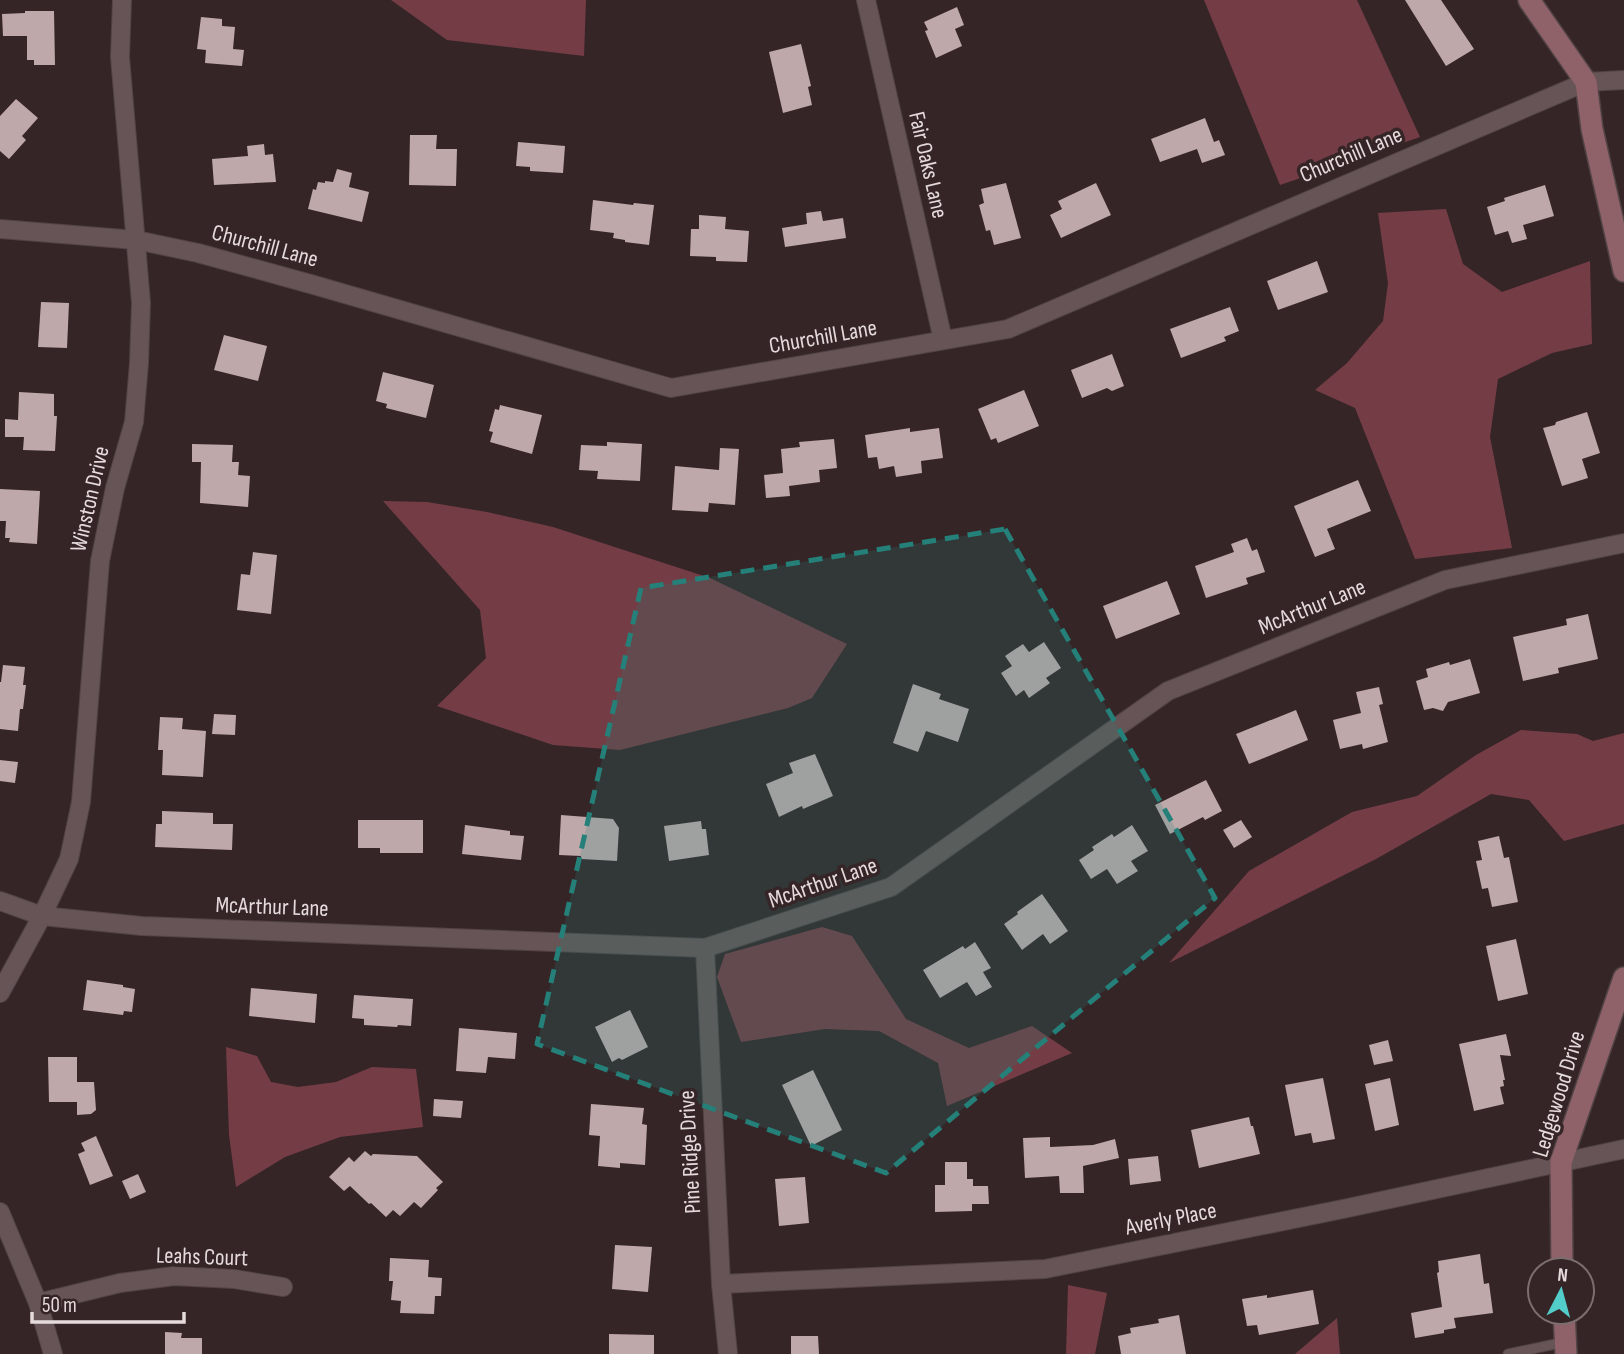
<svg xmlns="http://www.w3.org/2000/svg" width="1624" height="1354" font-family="'Sofia Sans Condensed',sans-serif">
  <rect width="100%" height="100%" fill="#362527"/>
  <g fill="#743d45">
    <path d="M 391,0 L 586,0 L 584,56 L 447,40 Z"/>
    <path d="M 1204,0 L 1357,0 L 1420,137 L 1280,185 Z"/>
    <path d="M 1446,209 L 1463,264 L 1502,292 L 1590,261 L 1592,344 L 1552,353 L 1498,379 L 1490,437 L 1512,548 L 1415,559 L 1355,408 L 1315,390 L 1347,363 L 1383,321 L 1388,283 L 1378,213 Z"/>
    <path d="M 383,501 L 427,502 L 487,512 L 553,527 L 710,578 L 847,644 L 812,698 L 788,708 L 620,750 L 553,745 L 437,706 L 486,658 L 480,610 Z"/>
    <path d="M 1521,730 L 1577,734 L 1593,741 L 1624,733 L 1624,824 L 1564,841 L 1529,800 L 1491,794 L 1376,859 L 1169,963 L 1249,871 L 1352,812 L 1417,796 L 1476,755 Z"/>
    <path d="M 822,927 L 852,936 L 906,1019 L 969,1048 L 1032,1026 L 1072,1053 L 947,1106 L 938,1063 L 879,1031 L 825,1029 L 741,1042 L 717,977 L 725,954 Z"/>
    <path d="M 226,1047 L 257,1056 L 271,1082 L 298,1087 L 336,1082 L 372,1067 L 416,1069 L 423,1127 L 340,1137 L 285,1157 L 236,1187 L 229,1135 Z"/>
    <path d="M 1068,1285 L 1107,1293 L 1095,1354 L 1066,1354 Z"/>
    <path d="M 1337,1318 L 1340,1354 L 1295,1354 Z"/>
  </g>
  <g fill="#bea8aa">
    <path d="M 1405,0 L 1441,0 L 1474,49 L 1446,66 Z"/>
    <path d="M 957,7 L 964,25 L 955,29 L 962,46 L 936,58 L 925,31 L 928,30 L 924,22 Z"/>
    <path d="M 25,11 L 54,11 L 55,65 L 34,65 L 34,60 L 27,60 L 27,36 L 3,36 L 2,14 L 25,13 Z"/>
    <path d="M 201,17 L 222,19 L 222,26 L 235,27 L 233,49 L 244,50 L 242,66 L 205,63 L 206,50 L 197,49 Z"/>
    <path d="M 801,44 L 811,86 L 808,87 L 812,105 L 783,113 L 769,52 Z"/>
    <path d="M 16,99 L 38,118 L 22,136 L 26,140 L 9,159 L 0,151 L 0,116 Z"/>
    <path d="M 1205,118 L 1214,142 L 1219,140 L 1225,155 L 1202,163 L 1197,149 L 1160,162 L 1151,139 Z"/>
    <path d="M 410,135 L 437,135 L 436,149 L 457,149 L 456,186 L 409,185 Z"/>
    <path d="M 518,142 L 565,146 L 563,173 L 530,171 L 530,167 L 516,166 Z"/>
    <path d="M 264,144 L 265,155 L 273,154 L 276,182 L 214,185 L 212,159 L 248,156 L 247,146 Z"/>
    <path d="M 337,169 L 352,173 L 349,187 L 369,192 L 362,222 L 308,209 L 313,189 L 316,190 L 318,182 L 325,183 L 325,181 L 333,182 Z"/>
    <path d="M 1006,183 L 1021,238 L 994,245 L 990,230 L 986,231 L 979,205 L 984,203 L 981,189 Z"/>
    <path d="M 1096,183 L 1111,215 L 1061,238 L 1050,215 L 1062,209 L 1058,201 Z"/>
    <path d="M 1545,185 L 1554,216 L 1523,225 L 1527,239 L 1512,243 L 1508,231 L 1495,235 L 1487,207 L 1505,201 L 1504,198 Z"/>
    <path d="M 593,200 L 633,205 L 634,203 L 654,205 L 649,245 L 625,242 L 625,240 L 613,238 L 614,233 L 590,230 Z"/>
    <path d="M 821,211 L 823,221 L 843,218 L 846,238 L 785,247 L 782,228 L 807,224 L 806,213 Z"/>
    <path d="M 699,215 L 726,217 L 725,229 L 749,231 L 747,262 L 716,261 L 716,257 L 690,256 L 691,229 L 699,229 Z"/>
    <path d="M 1317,261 L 1328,292 L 1278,310 L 1267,281 Z"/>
    <path d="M 41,302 L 69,303 L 67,348 L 38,347 Z"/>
    <path d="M 1230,307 L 1239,331 L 1224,337 L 1226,341 L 1181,358 L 1170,329 Z"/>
    <path d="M 224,335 L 267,346 L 258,381 L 214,370 Z"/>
    <path d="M 1112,354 L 1124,386 L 1112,391 L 1107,388 L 1082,398 L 1071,370 Z"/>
    <path d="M 383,372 L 434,385 L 426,418 L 386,408 L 387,404 L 376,401 Z"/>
    <path d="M 1024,390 L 1039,426 L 998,443 L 996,438 L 991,440 L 978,409 Z"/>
    <path d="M 19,392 L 54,394 L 54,416 L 57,416 L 55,451 L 23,450 L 24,437 L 5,437 L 5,419 L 18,420 Z"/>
    <path d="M 500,405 L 542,415 L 532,454 L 490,442 L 493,432 L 489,431 L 495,409 L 499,410 Z"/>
    <path d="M 1587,412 L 1600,453 L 1582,459 L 1588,478 L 1562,486 L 1543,428 L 1555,425 L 1556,422 Z"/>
    <path d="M 910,428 L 910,432 L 939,428 L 943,458 L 921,461 L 922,473 L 896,477 L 894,466 L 879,469 L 877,457 L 868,458 L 865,435 Z"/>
    <path d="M 834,439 L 837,468 L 819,470 L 820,482 L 789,486 L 790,496 L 766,498 L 764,475 L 783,473 L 781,449 L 800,447 L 799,442 Z"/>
    <path d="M 607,442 L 642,444 L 640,481 L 597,479 L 598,471 L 579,470 L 581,445 L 607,446 Z"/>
    <path d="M 192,444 L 233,445 L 232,462 L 239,462 L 238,475 L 250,476 L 248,507 L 200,503 L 201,462 L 192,462 Z"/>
    <path d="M 720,448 L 739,449 L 735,505 L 709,503 L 708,512 L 672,510 L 675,466 L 719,470 Z"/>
    <path d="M 1358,480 L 1371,511 L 1327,529 L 1335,549 L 1315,557 L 1294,506 Z"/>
    <path d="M 0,489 L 40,491 L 37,544 L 9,542 L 10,538 L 5,538 L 6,521 L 0,521 Z"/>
    <path d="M 1247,538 L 1252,551 L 1257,549 L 1265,572 L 1246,578 L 1248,584 L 1206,598 L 1195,566 L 1234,552 L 1231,544 Z"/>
    <path d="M 253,552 L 277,555 L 271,614 L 237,610 L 241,574 L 250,575 Z"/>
    <path d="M 1167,581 L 1180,614 L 1116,639 L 1103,606 Z"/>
    <path d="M 1588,614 L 1598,659 L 1558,668 L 1559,673 L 1523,681 L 1513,637 L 1567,625 L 1566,619 Z"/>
    <path d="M 1044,642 L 1061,668 L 1046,678 L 1050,683 L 1029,698 L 1024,690 L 1016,696 L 1001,673 L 1012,666 L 1005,656 L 1023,644 L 1029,652 Z"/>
    <path d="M 1470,659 L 1480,693 L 1448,702 L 1443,711 L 1433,708 L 1424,710 L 1416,681 L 1428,677 L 1426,669 L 1449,662 L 1450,665 Z"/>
    <path d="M 3,665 L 25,667 L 23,685 L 26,685 L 23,709 L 20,709 L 18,731 L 0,729 L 0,682 L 1,682 Z"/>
    <path d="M 913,684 L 941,694 L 939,699 L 969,709 L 958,742 L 926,731 L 918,752 L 893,743 Z"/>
    <path d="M 1379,687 L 1383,704 L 1379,705 L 1388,742 L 1363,749 L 1362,744 L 1340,749 L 1333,720 L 1361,713 L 1356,692 Z"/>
    <path d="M 1296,710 L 1308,740 L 1249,764 L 1236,734 Z"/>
    <path d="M 214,714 L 236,715 L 235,735 L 212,734 Z"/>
    <path d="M 160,717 L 183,718 L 182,729 L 206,731 L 203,777 L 162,775 L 163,750 L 158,750 Z"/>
    <path d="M 815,754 L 833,796 L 803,809 L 802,806 L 779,817 L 766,784 L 793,773 L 789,763 Z"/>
    <path d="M 0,760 L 18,762 L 15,783 L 0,781 Z"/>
    <path d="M 1206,780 L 1222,811 L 1205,820 L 1203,817 L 1170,834 L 1155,805 Z"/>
    <path d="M 162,811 L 213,813 L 213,824 L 233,824 L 232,850 L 155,847 L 156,824 L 162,824 Z"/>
    <path d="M 561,815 L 613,819 L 619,828 L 617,861 L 581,859 L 581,856 L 559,855 Z"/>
    <path d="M 358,820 L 423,820 L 423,853 L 380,853 L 380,848 L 358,848 Z"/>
    <path d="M 1241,820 L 1252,837 L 1234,848 L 1223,830 Z"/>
    <path d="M 701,821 L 702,829 L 706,829 L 709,855 L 669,861 L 664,826 Z"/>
    <path d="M 465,825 L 510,831 L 510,835 L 524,836 L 521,860 L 462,854 Z"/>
    <path d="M 1132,825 L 1148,851 L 1131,861 L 1138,871 L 1117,884 L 1107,869 L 1091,879 L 1079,860 L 1094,850 L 1092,847 L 1112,834 L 1114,837 Z"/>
    <path d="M 1499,836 L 1504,858 L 1509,857 L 1518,902 L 1492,907 L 1488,888 L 1482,889 L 1476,861 L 1482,860 L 1478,841 Z"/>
    <path d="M 1042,894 L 1068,931 L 1050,944 L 1043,934 L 1022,950 L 1004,924 L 1018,914 L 1017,912 Z"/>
    <path d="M 1516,939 L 1528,994 L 1498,1001 L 1486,946 Z"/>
    <path d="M 975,942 L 991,968 L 983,972 L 992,987 L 976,996 L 967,982 L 940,998 L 923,970 L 963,946 L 965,949 Z"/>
    <path d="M 87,980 L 123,985 L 123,987 L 135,989 L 132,1012 L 124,1011 L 123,1015 L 83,1010 Z"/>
    <path d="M 251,988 L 317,994 L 315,1023 L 249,1016 Z"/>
    <path d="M 354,995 L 413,999 L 411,1026 L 398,1025 L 397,1027 L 364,1025 L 364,1019 L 352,1018 Z"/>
    <path d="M 630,1010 L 648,1047 L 622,1060 L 619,1058 L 612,1062 L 595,1027 Z"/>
    <path d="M 459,1028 L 517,1033 L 515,1059 L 488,1057 L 486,1073 L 456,1071 Z"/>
    <path d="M 1506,1034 L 1511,1056 L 1500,1055 L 1505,1080 L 1503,1080 L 1504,1086 L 1500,1087 L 1504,1104 L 1474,1111 L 1459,1044 Z"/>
    <path d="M 1388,1040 L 1393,1061 L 1374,1065 L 1369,1045 Z"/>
    <path d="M 48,1057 L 77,1057 L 77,1082 L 94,1082 L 96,1110 L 91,1114 L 77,1115 L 77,1102 L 49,1102 Z"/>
    <path d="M 813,1070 L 842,1130 L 811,1146 L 782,1085 Z"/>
    <path d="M 1323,1078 L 1335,1139 L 1313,1143 L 1311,1133 L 1295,1136 L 1285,1085 Z"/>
    <path d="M 1390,1078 L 1399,1125 L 1375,1131 L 1365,1084 Z"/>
    <path d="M 434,1099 L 463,1101 L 461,1118 L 433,1116 Z"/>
    <path d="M 591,1104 L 644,1108 L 642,1124 L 647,1125 L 645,1165 L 620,1163 L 620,1168 L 598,1166 L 600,1136 L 589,1135 Z"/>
    <path d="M 1249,1117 L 1251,1126 L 1253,1126 L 1260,1154 L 1199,1168 L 1191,1130 Z"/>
    <path d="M 96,1136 L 113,1176 L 90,1185 L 78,1154 L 85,1151 L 81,1143 Z"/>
    <path d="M 1050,1137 L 1050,1147 L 1093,1145 L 1115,1139 L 1119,1158 L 1083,1166 L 1084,1193 L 1060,1193 L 1059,1176 L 1025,1178 L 1023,1138 Z"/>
    <path d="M 365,1151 L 371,1156 L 373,1154 L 417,1156 L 443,1182 L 436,1188 L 438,1190 L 421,1208 L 414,1202 L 400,1216 L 393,1210 L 386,1217 L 371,1203 L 369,1204 L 350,1186 L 344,1191 L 329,1177 L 349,1157 L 354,1162 Z"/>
    <path d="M 1158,1156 L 1161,1181 L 1130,1185 L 1128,1159 Z"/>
    <path d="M 945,1162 L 967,1162 L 967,1179 L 973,1179 L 973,1186 L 988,1186 L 989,1204 L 972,1204 L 972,1211 L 935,1212 L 935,1185 L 945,1185 Z"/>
    <path d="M 138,1174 L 146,1192 L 130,1199 L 122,1181 Z"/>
    <path d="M 805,1177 L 809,1223 L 779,1226 L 775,1179 Z"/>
    <path d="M 615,1245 L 652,1247 L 648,1292 L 612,1289 Z"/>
    <path d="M 1480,1254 L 1484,1284 L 1489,1283 L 1493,1313 L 1454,1318 L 1456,1328 L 1444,1330 L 1444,1333 L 1415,1338 L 1411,1313 L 1442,1307 L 1437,1273 L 1439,1272 L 1438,1261 Z"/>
    <path d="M 390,1258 L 429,1260 L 428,1277 L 442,1278 L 441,1296 L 435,1296 L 434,1314 L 400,1313 L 401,1301 L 391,1300 L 393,1281 L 389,1281 Z"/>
    <path d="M 1313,1290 L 1319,1324 L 1259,1335 L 1257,1325 L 1247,1326 L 1242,1299 L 1267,1295 L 1267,1298 Z"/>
    <path d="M 1179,1315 L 1186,1354 L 1121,1354 L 1118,1336 L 1131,1333 L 1130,1328 L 1159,1323 L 1158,1319 Z"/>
    <path d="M 165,1332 L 182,1333 L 181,1338 L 202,1338 L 202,1354 L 165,1354 Z"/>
    <path d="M 609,1334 L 654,1335 L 654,1354 L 609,1354 Z"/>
    <path d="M 791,1336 L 818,1336 L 819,1354 L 791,1354 Z"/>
  </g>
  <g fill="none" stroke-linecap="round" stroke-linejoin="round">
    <defs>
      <path id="lane" d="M 1508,1354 L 1565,1342"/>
      <g id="street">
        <path d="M 866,0 L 943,340"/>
        <path d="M 0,229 L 136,240 L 198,253 L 314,285 L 671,388 L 1008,329 L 1586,82 L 1624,80"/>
        <path d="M 0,901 L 42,916 L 142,926 L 705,948 L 891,887 L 1168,691 L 1445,580 L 1624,543"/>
        <path d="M 705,948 L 721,1284 L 728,1354"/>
        <path d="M 0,993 L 42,916 L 69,859 L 81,802 L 100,561 L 115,488 L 134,422 L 139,363 L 141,303 L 120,57 L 122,0"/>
        <path d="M 0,1212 L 38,1303 L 53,1354"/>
        <path d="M 721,1284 L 1045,1269 L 1343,1209 L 1624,1149"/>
        <path d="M 38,1303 L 120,1283 L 174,1276 L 234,1279 L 283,1287"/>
      </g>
      <g id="secondary">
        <path d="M 1529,0 L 1586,82 L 1592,129 L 1624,271"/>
        <path d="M 1562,1270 L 1561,1162 L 1624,978"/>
        <path d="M 1564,1312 L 1566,1354"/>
      </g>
    </defs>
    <use href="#lane" stroke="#514345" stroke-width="11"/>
    <use href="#street" stroke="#514345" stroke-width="20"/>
    <use href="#secondary" stroke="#514345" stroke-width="24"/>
    <use href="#lane" stroke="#675456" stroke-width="9"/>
    <use href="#street" stroke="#675456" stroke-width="18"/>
    <use href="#secondary" stroke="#8f6269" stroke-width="21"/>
  </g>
  <path fill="#248079" fill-opacity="0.2" stroke="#248079" stroke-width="5" stroke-dasharray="14 9" stroke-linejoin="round" d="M 1005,529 L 1215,898 L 886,1173 L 537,1044 L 641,588 Z"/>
  <g text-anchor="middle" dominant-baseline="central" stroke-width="7" stroke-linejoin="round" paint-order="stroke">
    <g font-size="23" fill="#e6dbdc" stroke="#362527">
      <text transform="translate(1351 155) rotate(-23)">Churchill Lane</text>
      <text transform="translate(928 165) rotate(77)">Fair Oaks Lane</text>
      <text transform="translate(265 246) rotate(15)">Churchill Lane</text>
      <text transform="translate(823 337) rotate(-10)">Churchill Lane</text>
      <text transform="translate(90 499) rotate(-77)">Winston Drive</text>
      <text transform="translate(1312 607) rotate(-22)">McArthur Lane</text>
      <text transform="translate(823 883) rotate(-19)">McArthur Lane</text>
      <text transform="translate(272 907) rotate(2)">McArthur Lane</text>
      <text transform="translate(1559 1094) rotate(-73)">Ledgewood Drive</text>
      <text transform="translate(690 1152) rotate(-93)">Pine Ridge Drive</text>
      <text transform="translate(1171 1219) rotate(-11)">Averly Place</text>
      <text transform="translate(202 1257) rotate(2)">Leahs Court</text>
    </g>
  </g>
  <g transform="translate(1561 1291) rotate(6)"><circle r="33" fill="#362527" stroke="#7c6e6f" stroke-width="2"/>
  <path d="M0-5L12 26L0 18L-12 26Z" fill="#53cdc9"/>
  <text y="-10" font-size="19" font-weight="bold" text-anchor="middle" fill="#e6dbdc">N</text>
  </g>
  <path d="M32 1312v10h152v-10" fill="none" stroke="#e6dbdc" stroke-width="3.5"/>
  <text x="42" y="1312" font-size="21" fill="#e6dbdc" stroke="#362527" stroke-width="5" paint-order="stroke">50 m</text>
</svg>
